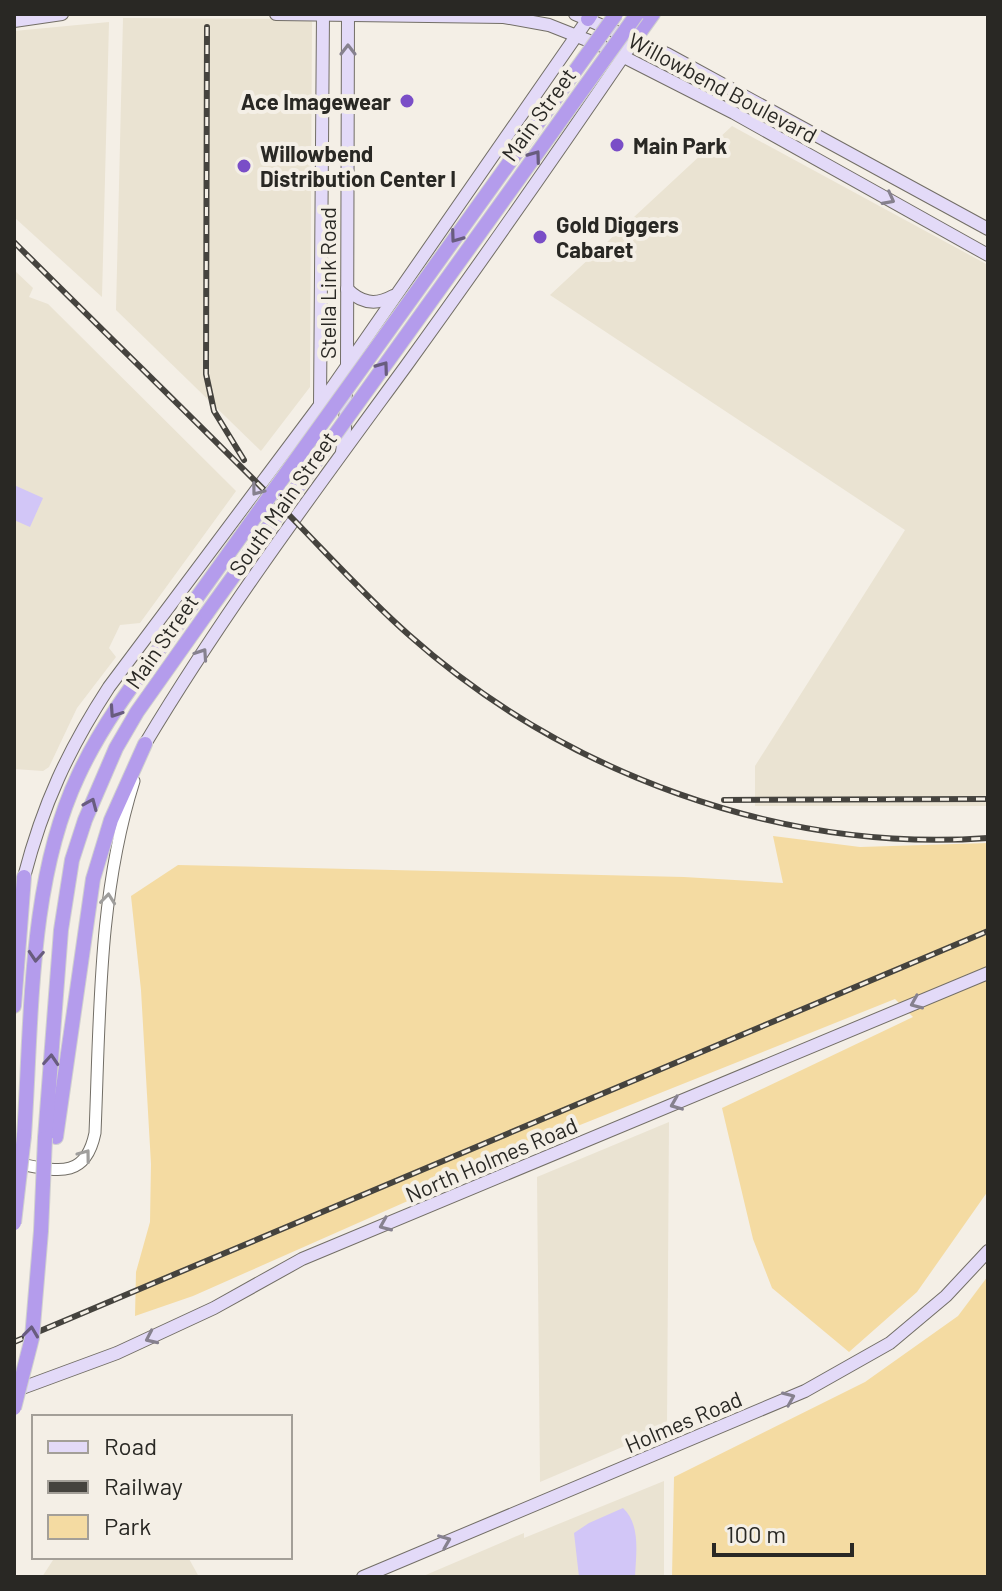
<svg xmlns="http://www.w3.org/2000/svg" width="1002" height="1591" font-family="Barlow,sans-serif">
  <rect width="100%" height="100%" fill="#f4efe6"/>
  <g fill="#eae3d2">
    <path d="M 123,18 L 309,19 L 312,22 L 310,387 L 261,451 L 116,310 Z"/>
    <path d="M 109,22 L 102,297 L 14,217 L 14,31 Z"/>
    <path d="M 732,126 L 988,265 L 988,806 L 755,806 L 755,766 L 905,530 L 550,295 Z"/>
    <path d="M 14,270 L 33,288 L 29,297 L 48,304 L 236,491 L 140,623 L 120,625 L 109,648 L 116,657 L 77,708 L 49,767 L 43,771 L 14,769 Z"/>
    <path d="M 669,1122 L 667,1428 L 540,1482 L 537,1177 Z"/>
    <path d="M 664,1481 L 664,1577 L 421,1577 L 524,1533 L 524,1538 Z"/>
    <path d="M 55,1557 L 188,1557 L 199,1577 L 42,1577 Z"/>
  </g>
  <g fill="#f4dba2">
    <path d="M 773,836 L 860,847 L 988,843 L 988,1191 L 917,1292 L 849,1352 L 772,1288 L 753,1239 L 722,1108 L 913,1017 L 895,999 L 575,1127 L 193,1296 L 135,1316 L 136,1272 L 150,1222 L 151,1164 L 141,990 L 131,896 L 178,865 L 684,877 L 783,883 Z"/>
    <path d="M 988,1276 L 988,1577 L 672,1577 L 674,1477 L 865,1382 L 958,1316 Z"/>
  </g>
  <g fill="#d2c6f7">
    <path d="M 14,485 L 43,498 L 30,527 L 14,520 Z"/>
    <path d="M 623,1508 C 641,1525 636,1554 635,1577 L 579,1577 L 574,1533 L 589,1523 Z"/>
  </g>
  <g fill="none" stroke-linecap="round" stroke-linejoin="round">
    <defs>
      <path id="tertiary" d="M 15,1163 C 54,1170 85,1182 95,1133 C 100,1014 98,895 134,781"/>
      <g id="secondary">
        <path d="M 276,14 L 504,17 L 549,25 L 602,46"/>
        <path d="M 575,14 L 667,54 L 988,229"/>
        <path d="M 14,21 L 62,14"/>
        <path d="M 618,54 L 734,113 L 988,255"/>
        <path d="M 347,289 C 361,303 375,306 393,296"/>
        <path d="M 347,364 L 348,14"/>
        <path d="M 320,405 L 323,14"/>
        <path d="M 342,452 L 345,430 L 346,386"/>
        <path d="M 145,744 C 224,612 316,489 406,366 C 484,258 560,149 635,39"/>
        <path d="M 24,877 C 43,804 68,750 109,687 L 320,405 L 588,19"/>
        <path d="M 14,1391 L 117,1353 L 214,1308 L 302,1259 L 988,973"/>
        <path d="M 363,1577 L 805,1391 L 890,1343 L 946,1296 L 988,1251"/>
      </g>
      <g id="trunk">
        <path d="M 588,19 L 591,14"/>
        <path d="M 635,39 L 653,14"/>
        <path d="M 14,1006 L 24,877"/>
        <path d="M 24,1136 C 32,1020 28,882 78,776 C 107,713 153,659 193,603"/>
        <path d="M 56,1137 L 93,879 L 111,820 L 145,744"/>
        <path d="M 45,1138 L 61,930 L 72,860 L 85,820 L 116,748 L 137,712 L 207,613"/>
      </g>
    </defs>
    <use href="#tertiary" stroke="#726e66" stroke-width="13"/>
    <use href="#secondary" stroke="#726e66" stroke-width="14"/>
    <use href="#trunk" stroke="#d0d0cf" stroke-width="16"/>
    <use href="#tertiary" stroke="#fff" stroke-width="11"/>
    <use href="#secondary" stroke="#e3daf8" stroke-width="12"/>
    <use href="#trunk" stroke="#b49cec" stroke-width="14"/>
    <defs>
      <g id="rail">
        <path d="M 207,27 L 206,374 L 214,411 L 244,460"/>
        <path d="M 14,242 C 107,335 201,426 293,519 C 331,558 368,599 409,635 C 564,773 780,853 988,838"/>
        <path d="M 724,800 L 988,799"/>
        <path d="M 14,1342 L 988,931"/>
      </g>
    </defs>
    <use href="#rail" stroke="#45433e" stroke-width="6"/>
    <use href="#rail" stroke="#f4efe6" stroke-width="3" stroke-dasharray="9" stroke-linecap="butt"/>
    <defs>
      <g id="trunk-bridge">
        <path d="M 193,603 L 616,14"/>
        <path d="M 207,613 L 637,14"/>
        <path d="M 14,1223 L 24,1136"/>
        <path d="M 14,1408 L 32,1338 L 41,1231 L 45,1138"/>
      </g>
    </defs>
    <use href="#trunk-bridge" stroke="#d0d0cf" stroke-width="16" stroke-linecap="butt"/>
    <use href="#trunk-bridge" stroke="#b49cec" stroke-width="14"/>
  </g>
  <defs><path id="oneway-chevron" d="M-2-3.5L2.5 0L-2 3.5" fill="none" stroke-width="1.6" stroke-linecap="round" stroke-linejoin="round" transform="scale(2)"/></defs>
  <g stroke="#86818e">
    <use href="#oneway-chevron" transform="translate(348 50) rotate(-90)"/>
    <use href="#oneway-chevron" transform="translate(889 199) rotate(28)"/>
    <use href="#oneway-chevron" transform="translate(257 490) rotate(127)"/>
    <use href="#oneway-chevron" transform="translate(202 654) rotate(-56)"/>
    <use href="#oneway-chevron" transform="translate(916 1003) rotate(157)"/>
    <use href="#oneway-chevron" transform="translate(676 1104) rotate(158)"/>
    <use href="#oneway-chevron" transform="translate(385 1225) rotate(157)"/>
    <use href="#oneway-chevron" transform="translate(151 1338) rotate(155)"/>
    <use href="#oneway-chevron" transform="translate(789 1398) rotate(-23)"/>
    <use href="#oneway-chevron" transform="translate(445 1541) rotate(-22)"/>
  </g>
  <g stroke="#685c7e">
    <use href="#oneway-chevron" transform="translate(535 156) rotate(-54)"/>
    <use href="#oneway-chevron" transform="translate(456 237) rotate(126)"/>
    <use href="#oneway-chevron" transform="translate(383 367) rotate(-54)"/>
    <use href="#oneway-chevron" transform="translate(115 712) rotate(124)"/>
    <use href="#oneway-chevron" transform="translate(91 804) rotate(-67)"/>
    <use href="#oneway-chevron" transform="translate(36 956) rotate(94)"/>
    <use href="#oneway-chevron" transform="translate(51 1060) rotate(-86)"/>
    <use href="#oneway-chevron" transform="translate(31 1332) rotate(-83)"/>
  </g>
  <g stroke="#9f9e9c">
    <use href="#oneway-chevron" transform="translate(108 899) rotate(-84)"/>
    <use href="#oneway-chevron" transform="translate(85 1155) rotate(-53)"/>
  </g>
  <g fill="#7a4ec7" stroke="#f4efe6" stroke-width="3">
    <circle cx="407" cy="101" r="8"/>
    <circle cx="617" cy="145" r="8"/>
    <circle cx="244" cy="166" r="8"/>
    <circle cx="540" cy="237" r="8"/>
  </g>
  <g text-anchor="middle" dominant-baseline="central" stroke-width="8" stroke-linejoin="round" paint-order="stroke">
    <g font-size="22" fill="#292824" stroke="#f4efe6">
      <text transform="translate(723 87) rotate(28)">Willowbend Boulevard</text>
      <text transform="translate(538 114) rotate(-54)">Main Street</text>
      <text transform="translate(327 283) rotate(-90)">Stella Link Road</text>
      <text transform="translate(282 503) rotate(-55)">South Main Street</text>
      <text transform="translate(161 641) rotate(-55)">Main Street</text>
      <text transform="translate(491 1159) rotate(-23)">North Holmes Road</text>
      <text transform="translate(683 1421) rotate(-23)">Holmes Road</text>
    </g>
    <g font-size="22" font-weight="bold" fill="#292824" stroke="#f4efe6" text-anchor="start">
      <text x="391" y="101" text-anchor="end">Ace Imagewear</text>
      <text x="633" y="145">Main Park</text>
      <text x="260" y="153">Willowbend<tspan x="260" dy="25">Distribution Center I</tspan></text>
      <text x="556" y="224">Gold Diggers<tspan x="556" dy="25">Cabaret</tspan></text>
    </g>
  </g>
  <rect width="1002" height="1591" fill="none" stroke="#292824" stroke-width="32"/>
  <rect x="32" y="1415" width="260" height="144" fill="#f4efe6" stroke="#a39f98" stroke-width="2"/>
  <rect x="48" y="1441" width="40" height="12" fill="#e3daf8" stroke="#a39f98" stroke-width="2"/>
  <text x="104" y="1455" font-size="24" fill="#292824">Road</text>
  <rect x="48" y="1481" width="40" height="12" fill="#45433e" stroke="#a39f98" stroke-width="2"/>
  <text x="104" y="1495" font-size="24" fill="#292824">Railway</text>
  <rect x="48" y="1515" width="40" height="24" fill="#f4dba2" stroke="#a39f98" stroke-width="2"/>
  <text x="104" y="1535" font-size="24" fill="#292824">Park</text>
  <path d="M714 1543v12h138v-12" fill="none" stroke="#292824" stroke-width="4"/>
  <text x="726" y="1543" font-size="24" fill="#292824" stroke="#f4efe6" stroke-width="6" paint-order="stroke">100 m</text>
</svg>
